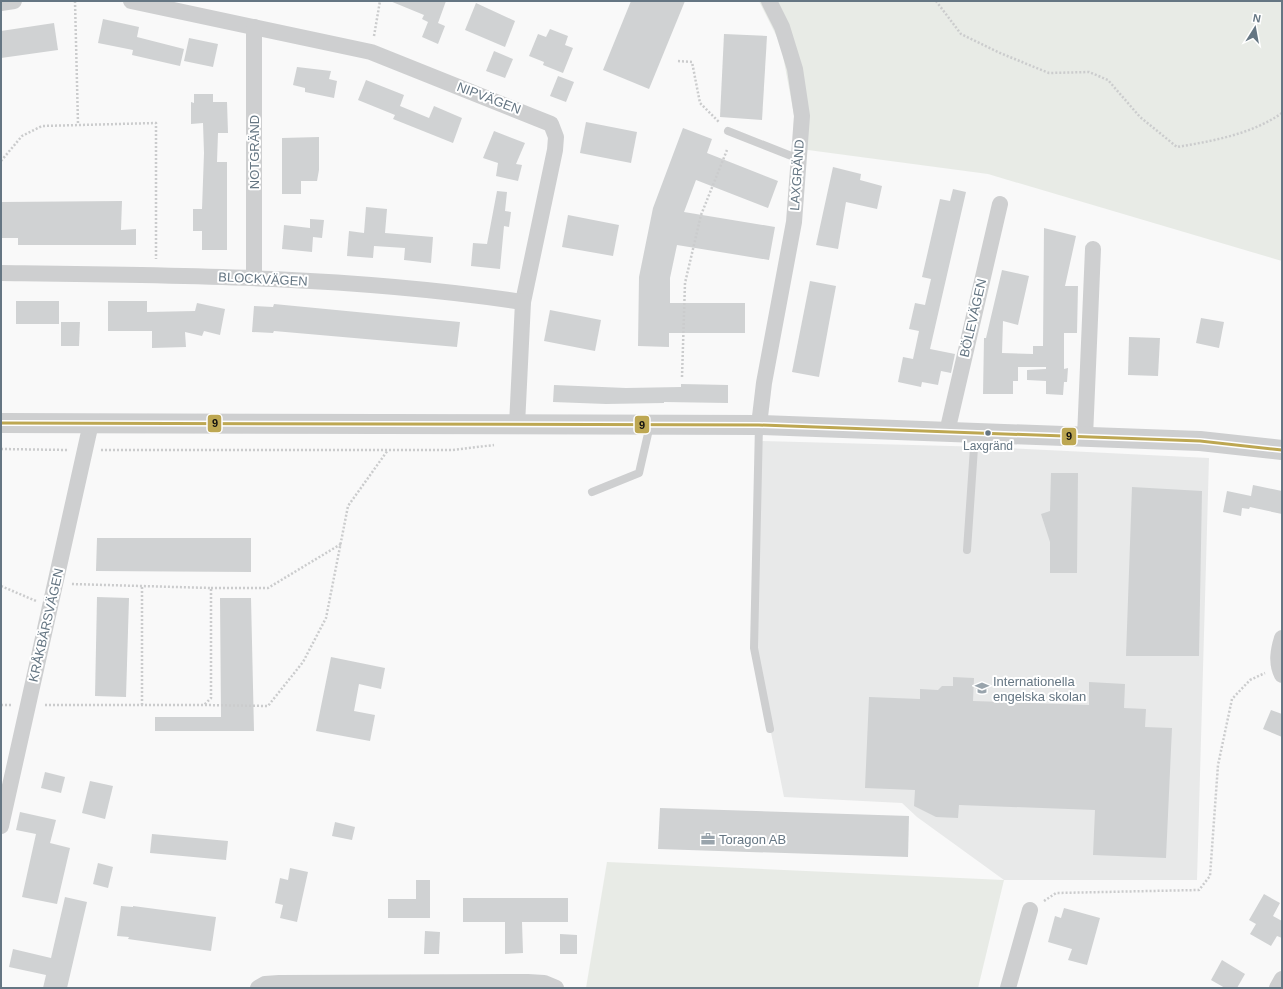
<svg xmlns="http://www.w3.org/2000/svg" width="1283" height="989" font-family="Helvetica,sans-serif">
  <rect width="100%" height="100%" fill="#f9f9f9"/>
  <path fill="#e8e9e9" d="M 759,441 L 988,447 L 1209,458 L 1197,880 L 1004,880 L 917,817 L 902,803 L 784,797 L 754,648 Z"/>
  <g fill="#e8ebe6">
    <path d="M 759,1 L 1282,1 L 1282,261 L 988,174 L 793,148 L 794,115 L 781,45 Z"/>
    <path d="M 607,862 L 1004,880 L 978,988 L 586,988 Z"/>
  </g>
  <g fill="#d0d2d3">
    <path d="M 390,1 L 446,1 L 438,23 L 445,26 L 438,44 L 422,37 L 428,22 L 422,19 L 424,15 Z"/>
    <path d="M 631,1 L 685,1 L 649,89 L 603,70 Z"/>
    <path d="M 476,3 L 515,21 L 505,47 L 465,30 Z"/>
    <path d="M 103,19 L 139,27 L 137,37 L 184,49 L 180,66 L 132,55 L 133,50 L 98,43 Z"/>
    <path d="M 54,23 L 58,50 L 1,58 L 1,31 Z"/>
    <path d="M 550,29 L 568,36 L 565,45 L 573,48 L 563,73 L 543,65 L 544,62 L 529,56 L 538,34 L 546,37 Z"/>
    <path d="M 724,34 L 767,36 L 762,120 L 720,117 Z"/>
    <path d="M 189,38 L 218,44 L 213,67 L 184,61 Z"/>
    <path d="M 494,51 L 513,59 L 505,78 L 486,71 Z"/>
    <path d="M 297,67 L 331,71 L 329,79 L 337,81 L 334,98 L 305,92 L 305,88 L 293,85 Z"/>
    <path d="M 558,76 L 574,82 L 566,102 L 550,96 Z"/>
    <path d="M 366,80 L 404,95 L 400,106 L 429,118 L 434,106 L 462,118 L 453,143 L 393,119 L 395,115 L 358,100 Z"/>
    <path d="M 194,94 L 213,94 L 213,102 L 227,102 L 228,133 L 218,133 L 217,162 L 227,162 L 227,250 L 202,250 L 202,231 L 193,231 L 193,209 L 202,209 L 204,153 L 203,123 L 191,124 L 191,102 L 194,103 Z"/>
    <path d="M 586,122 L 637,132 L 631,163 L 580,153 Z"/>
    <path d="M 683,128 L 712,139 L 707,153 L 778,181 L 768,208 L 696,180 L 684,212 L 775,227 L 769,260 L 677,245 L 670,278 L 670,303 L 745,303 L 745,333 L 669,333 L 669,347 L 638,346 L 639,277 L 653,208 Z"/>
    <path d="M 494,131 L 525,143 L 516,164 L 522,165 L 518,181 L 496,176 L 498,163 L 483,158 Z"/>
    <path d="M 319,137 L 319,170 L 317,181 L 301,181 L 301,194 L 282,194 L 282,138 Z"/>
    <path d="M 833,167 L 861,174 L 860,180 L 882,186 L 877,209 L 846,202 L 838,249 L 816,245 Z"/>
    <path d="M 953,189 L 966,192 L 930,349 L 955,354 L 951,373 L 941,371 L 938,385 L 922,382 L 921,387 L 898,382 L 903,357 L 913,359 L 919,331 L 909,329 L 915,303 L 925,305 L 931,279 L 922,277 L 940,199 L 950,201 Z"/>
    <path d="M 497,191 L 507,192 L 505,211 L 511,212 L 509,227 L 504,226 L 500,269 L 471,266 L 473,243 L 487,244 Z"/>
    <path d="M 122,201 L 121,230 L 136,229 L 136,245 L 18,245 L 18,238 L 1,238 L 1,202 Z"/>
    <path d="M 366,207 L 387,209 L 385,233 L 433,237 L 431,263 L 404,260 L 405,248 L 374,246 L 373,258 L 347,256 L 349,231 L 364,233 Z"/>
    <path d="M 568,215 L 619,225 L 613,256 L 562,247 Z"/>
    <path d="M 310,219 L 324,220 L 322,238 L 313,237 L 312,252 L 282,249 L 284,225 L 310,228 Z"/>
    <path d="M 1044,228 L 1076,236 L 1065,286 L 1078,286 L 1077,333 L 1064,333 L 1064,369 L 1068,368 L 1067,382 L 1064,382 L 1063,395 L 1046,394 L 1046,381 L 1027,380 L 1027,370 L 1046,369 L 1046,367 L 1018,367 L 1018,381 L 1013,381 L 1013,394 L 983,394 L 984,338 L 986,338 L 1002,270 L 1029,276 L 1018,325 L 1003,321 L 1002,353 L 1033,354 L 1033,346 L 1043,346 Z"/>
    <path d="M 810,281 L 836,286 L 819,377 L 792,372 Z"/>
    <rect x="16" y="301" width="43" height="23"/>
    <path d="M 108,301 L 147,301 L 147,312 L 195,311 L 197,303 L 225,309 L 220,335 L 204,331 L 202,336 L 185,332 L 186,347 L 152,348 L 152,331 L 108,331 Z"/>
    <path d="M 274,304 L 460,322 L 457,347 L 274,331 L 273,333 L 252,332 L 254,306 L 273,307 Z"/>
    <path d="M 550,310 L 601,320 L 595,351 L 544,341 Z"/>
    <path d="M 1201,318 L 1224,322 L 1219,348 L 1196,343 Z"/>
    <path d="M 61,322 L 80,322 L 79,346 L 61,346 Z"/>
    <path d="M 1129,337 L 1160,338 L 1158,376 L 1128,375 Z"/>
    <path d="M 681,384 L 728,385 L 728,403 L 664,402 L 664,403 L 606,404 L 553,402 L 554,385 L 626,388 L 681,387 Z"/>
    <path d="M 1051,473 L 1078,473 L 1077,573 L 1050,573 L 1050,542 L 1041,514 L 1050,511 Z"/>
    <path d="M 1253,485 L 1282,491 L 1282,514 L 1250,507 L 1249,509 L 1242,508 L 1241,516 L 1223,512 L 1227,491 L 1251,496 Z"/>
    <path d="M 1132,487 L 1202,491 L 1199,656 L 1126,656 Z"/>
    <path d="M 97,538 L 251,538 L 251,572 L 96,571 Z"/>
    <path d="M 97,597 L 129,598 L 126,697 L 95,696 Z"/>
    <path d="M 220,598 L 251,598 L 254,731 L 155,731 L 155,717 L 221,717 Z"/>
    <path d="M 331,657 L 385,668 L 381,689 L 359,684 L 354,711 L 375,715 L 370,741 L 316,731 Z"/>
    <path d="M 953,677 L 974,678 L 973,701 L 1089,705 L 1089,682 L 1125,684 L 1124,708 L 1146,709 L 1145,727 L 1172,728 L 1166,858 L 1093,855 L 1095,810 L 959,805 L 958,818 L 936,817 L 914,806 L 915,790 L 865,788 L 869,697 L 920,699 L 920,689 L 938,690 L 942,686 L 953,686 Z"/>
    <path d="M 1271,710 L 1282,714 L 1282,737 L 1263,729 Z"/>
    <path d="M 45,772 L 65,777 L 61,793 L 41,788 Z"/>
    <path d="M 90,781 L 113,786 L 105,819 L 82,813 Z"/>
    <path d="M 660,808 L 909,816 L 908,857 L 658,849 Z"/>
    <path d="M 20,812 L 56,820 L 50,843 L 70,848 L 57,904 L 22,897 L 36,834 L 16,830 Z"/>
    <path d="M 335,822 L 355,827 L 352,840 L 332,836 Z"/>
    <path d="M 152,834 L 228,841 L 226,860 L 150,853 Z"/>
    <path d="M 98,863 L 113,867 L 108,888 L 93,884 Z"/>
    <path d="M 290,868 L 308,872 L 297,922 L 280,918 L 283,905 L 275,903 L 280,878 L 288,880 Z"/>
    <path d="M 416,880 L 430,880 L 430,918 L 388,918 L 388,899 L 416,899 Z"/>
    <path d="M 1264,894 L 1280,903 L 1273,916 L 1282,921 L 1282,938 L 1277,936 L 1271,946 L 1250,934 L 1256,924 L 1249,920 Z"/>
    <path d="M 65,897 L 87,902 L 67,988 L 43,988 L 46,975 L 9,967 L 13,949 L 51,958 Z"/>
    <path d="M 463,898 L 568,898 L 568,922 L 522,922 L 523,953 L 505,954 L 505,922 L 463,922 Z"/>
    <path d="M 121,906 L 133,907 L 133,906 L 216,917 L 211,951 L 128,939 L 129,937 L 117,936 Z"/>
    <path d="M 1064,908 L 1100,918 L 1087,965 L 1068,960 L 1072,949 L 1048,942 L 1055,916 L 1061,918 Z"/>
    <path d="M 425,931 L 440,932 L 439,954 L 424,954 Z"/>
    <path d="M 560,934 L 577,935 L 577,954 L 560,954 Z"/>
    <path d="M 1222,960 L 1245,974 L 1237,988 L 1225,988 L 1211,980 Z"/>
  </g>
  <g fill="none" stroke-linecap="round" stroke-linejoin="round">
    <g stroke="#cbcccd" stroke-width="2.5" stroke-dasharray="2 2" stroke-linecap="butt">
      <path d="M 75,1 L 78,124"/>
      <path d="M 936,1 L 961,34 L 1000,53 L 1049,73 L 1089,72 L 1108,80 L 1140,117 L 1177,147 C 1213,141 1252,134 1282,113"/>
      <path d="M 374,36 L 380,1"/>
      <path d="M 678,61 L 692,62 L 700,103 L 719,122"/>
      <path d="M 1,161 L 22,136 L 42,126 L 156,123 L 156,259"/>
      <path d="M 682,377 L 685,283 L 701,215 L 727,150"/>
      <path d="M 1,449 L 68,450"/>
      <path d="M 101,450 L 453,450 L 494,445"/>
      <path d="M 1,586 L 36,601"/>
      <path d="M 211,588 L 268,588 L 341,544"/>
      <path d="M 1,705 L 12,705"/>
      <path d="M 45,705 L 204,705 L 211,698 L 211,588 L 71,584"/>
      <path d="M 142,705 L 142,586"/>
      <path d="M 205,705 L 268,706 L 303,662 L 326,618 L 348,506 L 388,450"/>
      <path d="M 1044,901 L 1056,893 L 1199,890 L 1210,876 L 1218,765 L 1232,699 L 1250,680 L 1265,673"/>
    </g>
    <g stroke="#cecfd0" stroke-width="8">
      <path d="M 728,131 L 799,159"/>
      <path d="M 759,425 L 754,648 L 770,729"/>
      <path d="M 592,492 L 639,473 L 650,425"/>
      <path d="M 967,550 L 975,433"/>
    </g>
    <g stroke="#cecfd0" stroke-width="16">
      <path d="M 131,1 L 371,52 L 551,124 L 556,137 L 555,150 L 523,302 L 517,425"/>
      <path d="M 1,3 L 14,1"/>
      <path d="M 1,273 C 175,275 351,276 523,302"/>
      <path d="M 254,277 L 254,27"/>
      <path d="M 759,425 L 764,383 L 794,222 L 802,116 L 795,69 L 782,27 L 769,1"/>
      <path d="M 947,432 L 1000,204"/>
      <path d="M 1085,437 L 1093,249"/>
      <path d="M 1282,638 C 1278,651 1276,663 1282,675"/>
      <path d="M 1,826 L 91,423"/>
      <path d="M 258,988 L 265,984 L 279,983 L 528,982 L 544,983 L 556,988"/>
      <path d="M 1008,988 L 1030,910"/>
      <path d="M 1277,988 L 1282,979"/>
    </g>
    <path stroke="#cecfd0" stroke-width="20" d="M 1,423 L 759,425 L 1200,441 L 1282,450"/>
    <defs>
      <path id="bus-1" d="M 1,423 L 759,425 L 1200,441 L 1282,450"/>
    </defs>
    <use href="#bus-1" stroke="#fff" stroke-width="6"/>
    <use href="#bus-1" stroke="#bda752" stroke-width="3"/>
  </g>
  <defs>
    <symbol id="school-bare" viewBox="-9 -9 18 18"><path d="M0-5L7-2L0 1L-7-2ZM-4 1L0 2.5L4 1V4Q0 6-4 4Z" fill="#99a4ac" stroke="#fff" stroke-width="2.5" paint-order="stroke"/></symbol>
    <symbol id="office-bare" viewBox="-9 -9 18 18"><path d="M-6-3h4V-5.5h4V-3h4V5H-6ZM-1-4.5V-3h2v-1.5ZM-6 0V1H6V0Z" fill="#99a4ac" stroke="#fff" stroke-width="2.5" paint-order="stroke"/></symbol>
  </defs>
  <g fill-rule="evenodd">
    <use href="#school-bare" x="972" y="678" width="20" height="20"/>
    <use href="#office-bare" x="698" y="829" width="20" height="20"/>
  </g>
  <circle fill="#657683" stroke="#fff" stroke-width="1.5" cx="988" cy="433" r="3.5"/>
  <g text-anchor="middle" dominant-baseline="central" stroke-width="4" stroke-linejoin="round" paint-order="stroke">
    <g font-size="12" fill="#657683" stroke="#fff">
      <text x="988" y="446">Laxgränd</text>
    </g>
    <g font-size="13" fill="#657683" stroke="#fff">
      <text transform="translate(489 98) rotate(21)">NIPVÄGEN</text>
      <text transform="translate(254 152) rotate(-90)">NOTGRÄND</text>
      <text transform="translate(797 175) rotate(-86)">LAXGRÄND</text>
      <text transform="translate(263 279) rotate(3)">BLOCKVÄGEN</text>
      <text transform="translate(973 318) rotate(-77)">BÖLEVÄGEN</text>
      <text transform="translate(46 625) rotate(-77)">KRÅKBÄRSVÄGEN</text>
    </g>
    <g font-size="13" fill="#657683" stroke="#fff" text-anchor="start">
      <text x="993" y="681">Internationella<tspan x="993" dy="15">engelska skolan</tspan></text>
      <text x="719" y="839">Toragon AB</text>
    </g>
  </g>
  <g stroke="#fff" stroke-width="1.5">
    <rect x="207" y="414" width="15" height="19" rx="4" fill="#bda752"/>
    <rect x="634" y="415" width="16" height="19" rx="4" fill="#bda752"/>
    <rect x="1061" y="427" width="16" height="19" rx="4" fill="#bda752"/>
  </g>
  <g font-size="11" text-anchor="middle" font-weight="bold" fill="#111">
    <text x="215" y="427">9</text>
    <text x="642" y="429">9</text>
    <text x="1069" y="440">9</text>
  </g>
  <rect width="1283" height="989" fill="none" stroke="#657683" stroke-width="4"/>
  <g transform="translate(1255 28) rotate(11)" stroke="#ffffff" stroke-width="3" paint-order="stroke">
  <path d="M0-3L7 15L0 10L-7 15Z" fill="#657683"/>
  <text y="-6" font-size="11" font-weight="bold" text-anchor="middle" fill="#657683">N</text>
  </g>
</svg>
